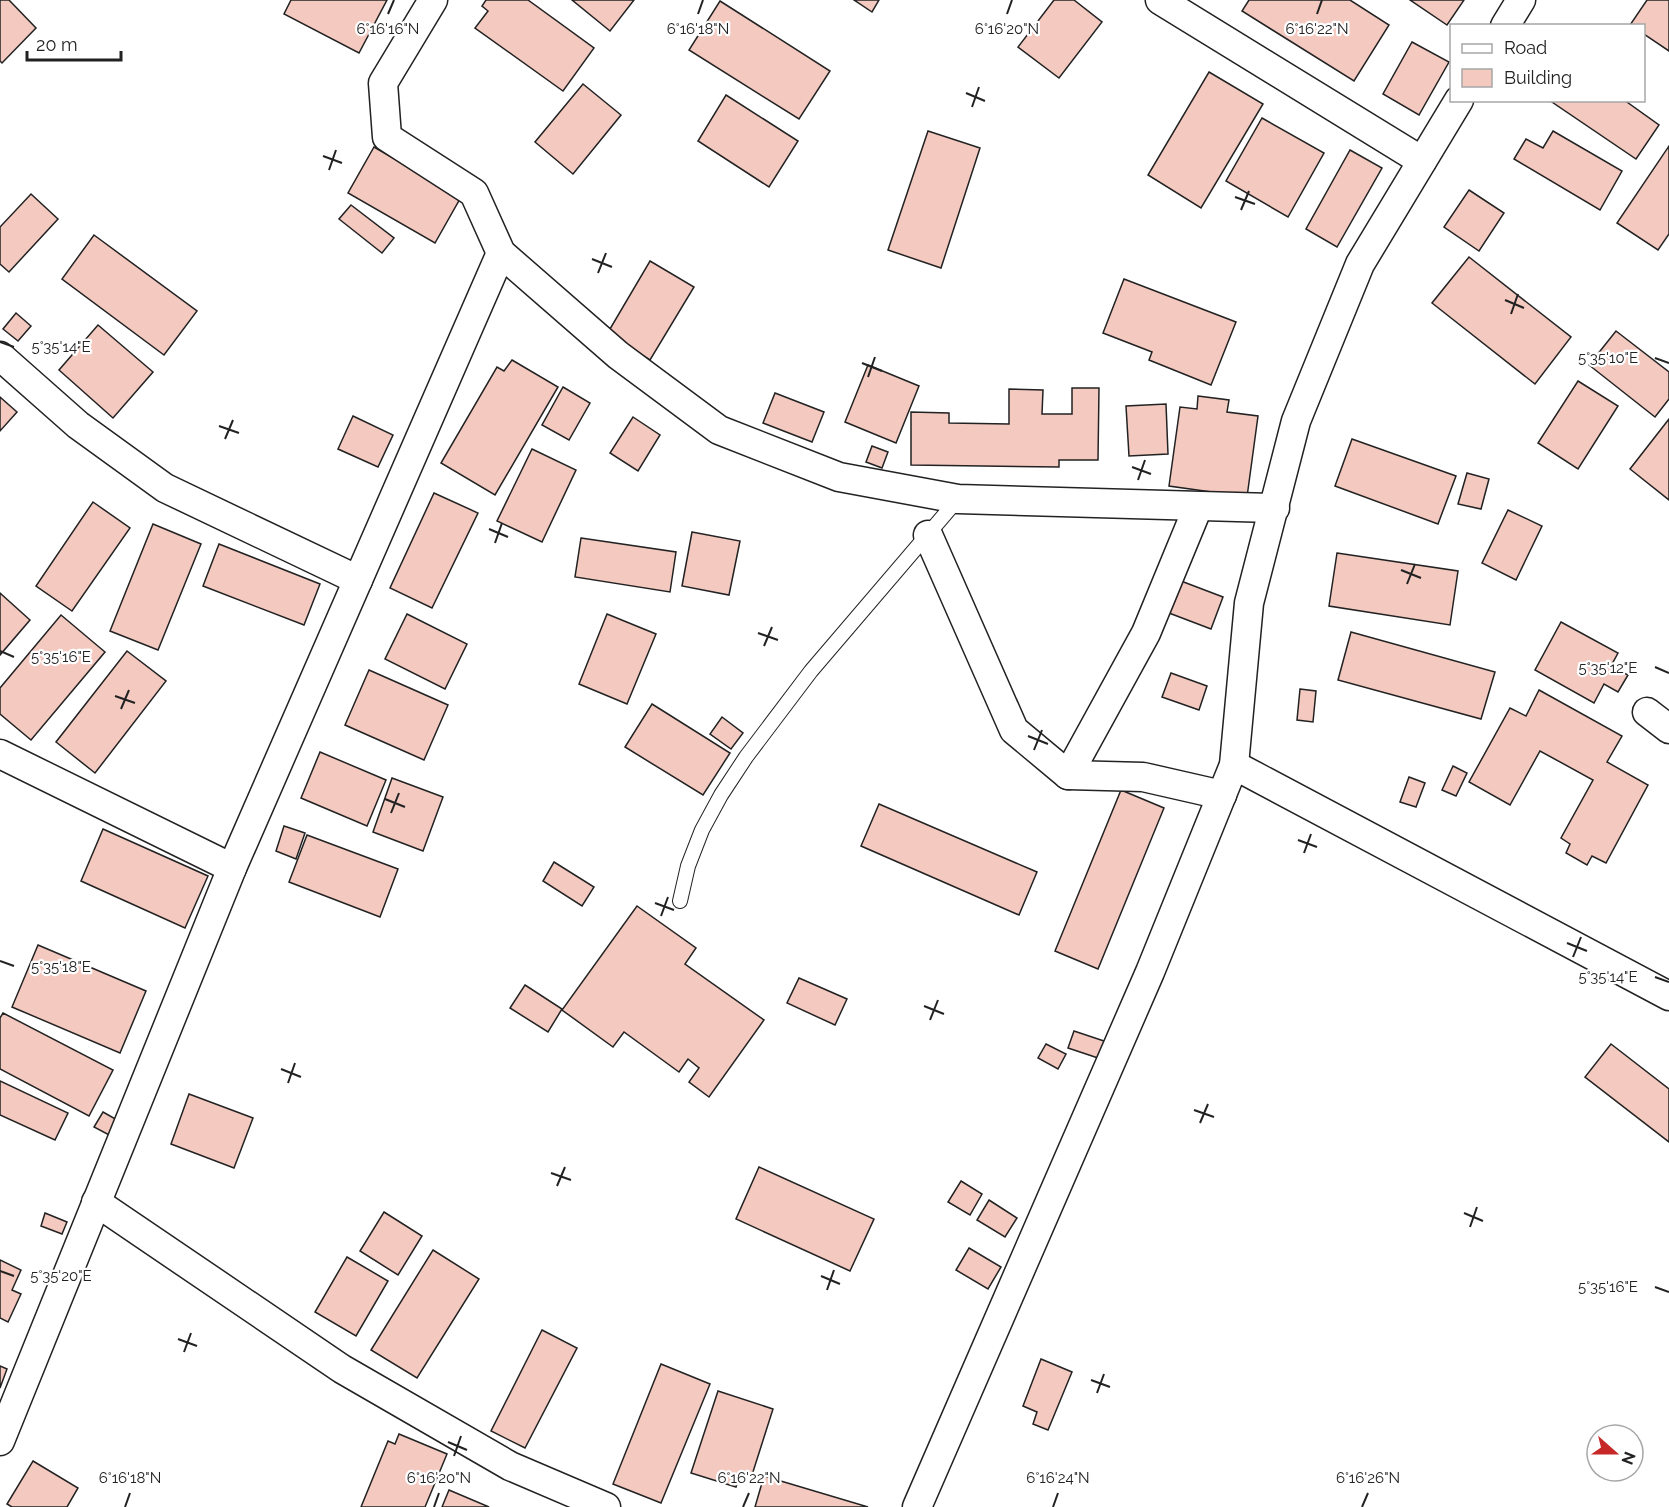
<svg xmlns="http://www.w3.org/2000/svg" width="1669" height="1507" font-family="Raleway,sans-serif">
  <rect width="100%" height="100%" fill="#fff"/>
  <g fill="#f3c9c0" stroke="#222" stroke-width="1.5">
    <path d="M 0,0 L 9,0 L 36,28 L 2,63 L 0,61 Z"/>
    <path d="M 291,0 L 387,0 L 359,53 L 284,14 Z"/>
    <path d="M 486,0 L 528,0 L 594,48 L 563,91 L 475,28 L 488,11 L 482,6 Z"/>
    <path d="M 572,0 L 634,0 L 610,31 Z"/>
    <path d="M 854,0 L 879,0 L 872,12 Z"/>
    <path d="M 1054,0 L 1074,0 L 1102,22 L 1059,78 L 1018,47 Z"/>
    <path d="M 1249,0 L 1350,0 L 1389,25 L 1354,81 L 1242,11 Z"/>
    <path d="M 1410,0 L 1464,0 L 1447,25 Z"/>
    <path d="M 1647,0 L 1669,0 L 1669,51 L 1644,34 L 1644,26 L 1630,25 Z"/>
    <path d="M 720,1 L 830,71 L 799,119 L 689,50 Z"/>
    <path d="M 1412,42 L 1449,62 L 1419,115 L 1383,94 Z"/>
    <path d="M 1209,72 L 1263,104 L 1201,208 L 1148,175 Z"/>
    <path d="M 583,84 L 621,115 L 573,174 L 535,142 Z"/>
    <path d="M 726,95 L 798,141 L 769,187 L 698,141 Z"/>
    <path d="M 1549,100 L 1624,100 L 1659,125 L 1636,159 Z"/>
    <path d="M 1262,118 L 1324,153 L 1288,217 L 1226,181 Z"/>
    <path d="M 928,131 L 980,148 L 941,268 L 888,250 Z"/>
    <path d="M 1553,131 L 1622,171 L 1600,210 L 1514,159 L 1526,139 L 1543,148 Z"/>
    <path d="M 1669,146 L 1669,234 L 1658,250 L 1617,223 Z"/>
    <path d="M 374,147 L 461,197 L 435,243 L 348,193 Z"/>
    <path d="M 1350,150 L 1382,168 L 1337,247 L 1306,229 Z"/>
    <path d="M 1469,190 L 1504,213 L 1479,251 L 1444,227 Z"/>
    <path d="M 31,194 L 58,219 L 9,272 L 0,264 L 0,227 Z"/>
    <path d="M 351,205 L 394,238 L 382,253 L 339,219 Z"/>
    <path d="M 94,235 L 197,311 L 164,355 L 62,279 Z"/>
    <path d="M 1469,257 L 1571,337 L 1535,384 L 1432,303 Z"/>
    <path d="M 650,261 L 694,287 L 650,360 L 607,334 Z"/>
    <path d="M 1124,279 L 1236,322 L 1211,385 L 1149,360 L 1152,352 L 1103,333 Z"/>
    <path d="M 16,313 L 31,326 L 18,341 L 3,329 Z"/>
    <path d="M 98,325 L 153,372 L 113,418 L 59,370 Z"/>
    <path d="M 1616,331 L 1669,372 L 1669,399 L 1655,417 L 1589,365 Z"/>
    <path d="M 512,360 L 558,387 L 495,495 L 441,463 L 497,367 L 504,371 Z"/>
    <path d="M 868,365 L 919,386 L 896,443 L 845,422 Z"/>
    <path d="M 1578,381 L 1618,406 L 1578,469 L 1538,443 Z"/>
    <path d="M 563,387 L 590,403 L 569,440 L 542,425 Z"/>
    <path d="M 1072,388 L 1099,388 L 1098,460 L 1059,460 L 1059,467 L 911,465 L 911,412 L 949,413 L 949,423 L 1009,424 L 1009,389 L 1043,390 L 1042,414 L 1072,414 Z"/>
    <path d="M 775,393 L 824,412 L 812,442 L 763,423 Z"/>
    <path d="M 1198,396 L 1229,400 L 1227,412 L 1258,416 L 1247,497 L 1169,486 L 1180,407 L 1197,409 Z"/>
    <path d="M 0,397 L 17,412 L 0,431 Z"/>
    <path d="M 1166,404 L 1168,454 L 1129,456 L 1126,406 Z"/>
    <path d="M 353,416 L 393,435 L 378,467 L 338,449 Z"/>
    <path d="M 633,417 L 660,435 L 638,471 L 610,453 Z"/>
    <path d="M 1669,419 L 1669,500 L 1630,469 Z"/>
    <path d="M 1352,439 L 1456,476 L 1438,524 L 1335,486 Z"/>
    <path d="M 872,446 L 888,452 L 882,468 L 866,462 Z"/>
    <path d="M 532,449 L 576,470 L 542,542 L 497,521 Z"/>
    <path d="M 1467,473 L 1489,479 L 1481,509 L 1458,504 Z"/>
    <path d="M 434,493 L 478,513 L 432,608 L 390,588 Z"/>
    <path d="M 93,502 L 130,528 L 72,611 L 36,586 Z"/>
    <path d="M 1508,510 L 1542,526 L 1516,580 L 1482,563 Z"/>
    <path d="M 153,524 L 201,544 L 158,650 L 110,631 Z"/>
    <path d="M 692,532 L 740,541 L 729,595 L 682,586 Z"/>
    <path d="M 581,538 L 676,552 L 670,592 L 575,577 Z"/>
    <path d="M 219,544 L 320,584 L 304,625 L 203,586 Z"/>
    <path d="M 1337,553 L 1458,571 L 1450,625 L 1329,606 Z"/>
    <path d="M 1181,581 L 1223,597 L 1211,629 L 1169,613 Z"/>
    <path d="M 0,593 L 30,620 L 0,655 Z"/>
    <path d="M 407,614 L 467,644 L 445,689 L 385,659 Z"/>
    <path d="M 607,614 L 656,634 L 627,704 L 579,684 Z"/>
    <path d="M 61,615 L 105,652 L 31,740 L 0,714 L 0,688 Z"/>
    <path d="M 1561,622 L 1618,653 L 1611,666 L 1628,675 L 1618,692 L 1604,684 L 1594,703 L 1535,670 Z"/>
    <path d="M 1351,632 L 1495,672 L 1481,719 L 1338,680 Z"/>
    <path d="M 127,651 L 166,681 L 95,773 L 56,742 Z"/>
    <path d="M 369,670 L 448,705 L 424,760 L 345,725 Z"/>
    <path d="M 1171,673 L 1207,686 L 1199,710 L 1162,697 Z"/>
    <path d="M 1300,689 L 1316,691 L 1313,722 L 1297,720 Z"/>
    <path d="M 1539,690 L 1622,736 L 1607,762 L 1648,785 L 1606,863 L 1592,856 L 1587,865 L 1566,853 L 1570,844 L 1561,838 L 1593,780 L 1540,751 L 1510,805 L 1469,782 L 1510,708 L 1526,716 Z"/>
    <path d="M 652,704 L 730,753 L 703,795 L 625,747 Z"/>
    <path d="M 722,717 L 743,733 L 731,749 L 710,734 Z"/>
    <path d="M 320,752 L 386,780 L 367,826 L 301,798 Z"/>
    <path d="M 1453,766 L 1467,773 L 1456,796 L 1442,790 Z"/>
    <path d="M 1409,777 L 1425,783 L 1416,807 L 1400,802 Z"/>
    <path d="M 392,778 L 443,797 L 423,851 L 373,832 Z"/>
    <path d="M 1121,790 L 1164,808 L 1098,969 L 1055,951 Z"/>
    <path d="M 879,804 L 1037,872 L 1019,915 L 861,846 Z"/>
    <path d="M 284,826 L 305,833 L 296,859 L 276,851 Z"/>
    <path d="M 103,829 L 208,876 L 185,928 L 81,881 Z"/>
    <path d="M 307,835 L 398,869 L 380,917 L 289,882 Z"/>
    <path d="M 554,862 L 594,887 L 582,906 L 543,881 Z"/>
    <path d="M 637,906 L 696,948 L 685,964 L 764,1020 L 709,1097 L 689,1082 L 699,1068 L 688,1059 L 679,1072 L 624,1032 L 613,1047 L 562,1010 Z"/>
    <path d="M 38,945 L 146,991 L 120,1053 L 12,1007 Z"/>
    <path d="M 799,978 L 847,999 L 835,1025 L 787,1003 Z"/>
    <path d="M 525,985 L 562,1009 L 548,1032 L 510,1008 Z"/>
    <path d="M 3,1013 L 113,1070 L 89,1116 L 0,1069 L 0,1018 Z"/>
    <path d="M 1074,1031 L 1107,1042 L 1101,1059 L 1068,1048 Z"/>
    <path d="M 1046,1044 L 1066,1054 L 1058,1069 L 1038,1058 Z"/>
    <path d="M 1611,1044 L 1669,1089 L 1669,1142 L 1585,1077 Z"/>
    <path d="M 0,1081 L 68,1113 L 55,1140 L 0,1115 Z"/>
    <path d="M 189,1094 L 253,1118 L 234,1168 L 171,1144 Z"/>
    <path d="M 103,1112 L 119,1121 L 111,1136 L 94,1127 Z"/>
    <path d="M 759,1167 L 874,1219 L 850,1271 L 736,1219 Z"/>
    <path d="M 961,1181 L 982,1194 L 970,1215 L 948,1202 Z"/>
    <path d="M 989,1200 L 1017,1218 L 1005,1237 L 977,1220 Z"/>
    <path d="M 384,1212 L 422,1236 L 398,1275 L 360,1251 Z"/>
    <path d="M 45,1213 L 67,1222 L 62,1234 L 41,1226 Z"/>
    <path d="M 969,1248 L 1001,1267 L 988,1289 L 956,1270 Z"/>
    <path d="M 433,1250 L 479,1279 L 417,1378 L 371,1350 Z"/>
    <path d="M 347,1257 L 388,1281 L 356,1336 L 315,1312 Z"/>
    <path d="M 0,1260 L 21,1270 L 12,1290 L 21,1294 L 8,1322 L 0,1318 Z"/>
    <path d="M 542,1330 L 577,1348 L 525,1448 L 491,1431 Z"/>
    <path d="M 1041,1359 L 1072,1372 L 1048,1430 L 1033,1424 L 1037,1412 L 1023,1406 Z"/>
    <path d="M 661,1364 L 710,1384 L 661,1503 L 613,1484 Z"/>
    <path d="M 0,1366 L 7,1369 L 0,1388 Z"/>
    <path d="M 718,1391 L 773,1409 L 752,1475 L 741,1471 L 736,1487 L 691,1473 Z"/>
    <path d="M 399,1434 L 447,1454 L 425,1507 L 361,1507 L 388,1441 L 395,1444 Z"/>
    <path d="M 33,1461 L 78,1488 L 67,1507 L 12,1507 L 7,1504 Z"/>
    <path d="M 764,1476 L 868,1507 L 755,1507 Z"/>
    <path d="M 449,1490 L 489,1507 L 442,1507 Z"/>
  </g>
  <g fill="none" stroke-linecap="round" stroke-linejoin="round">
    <defs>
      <path id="lane" d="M 680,901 L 688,866 L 702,830 L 721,795 L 746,757 L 811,671 L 958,499"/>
      <g id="street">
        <path d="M 433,0 L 383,83 L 387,137 L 474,193 L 501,253 L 618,355 L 719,430 L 839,477 L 958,499 L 1275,508"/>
        <path d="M 1160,0 L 1422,161"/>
        <path d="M 1505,26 L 1521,0"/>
        <path d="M 0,356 L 78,425 L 165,488 L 358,580"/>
        <path d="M 928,535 L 1014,730 L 1068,775 L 1143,777 L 1222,795"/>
        <path d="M 1647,712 L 1669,729"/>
        <path d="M 0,754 L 232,868"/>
        <path d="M 1234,765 L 1669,996"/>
        <path d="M 1068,775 L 1146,633 L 1198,507"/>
        <path d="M 96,1202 L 342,1369 L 510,1466 L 606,1507"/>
        <path d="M 0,1441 L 232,868 L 501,253"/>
        <path d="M 917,1507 L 1150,972 L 1234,765 L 1249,603 L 1296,421 L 1360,264 L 1459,100"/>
      </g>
    </defs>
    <use href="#lane" stroke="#222" stroke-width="16"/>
    <use href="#street" stroke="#222" stroke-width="31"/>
    <use href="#lane" stroke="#fff" stroke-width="14"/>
    <use href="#street" stroke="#fff" stroke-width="28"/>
  </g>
  <path fill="none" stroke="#222" stroke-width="2" d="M 388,14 L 394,0M 698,14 L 703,0M 1007,14 L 1012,0M 1317,14 L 1322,0M 966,93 L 985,101M 972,107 L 979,87M 323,156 L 342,163M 329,170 L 336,150M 1235,197 L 1255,204M 1241,210 L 1249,191M 592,259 L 612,267M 598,273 L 606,253M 1505,300 L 1524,308M 1511,314 L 1518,294M 0,342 L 14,347M 1655,358 L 1669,363M 862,363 L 882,371M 868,377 L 875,357M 219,426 L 239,433M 225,439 L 233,420M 1132,467 L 1151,474M 1138,480 L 1145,460M 489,529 L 508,537M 495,543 L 502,523M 1401,570 L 1421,578M 1407,584 L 1415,564M 758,633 L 778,640M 764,646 L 772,627M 0,651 L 14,657M 1655,667 L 1669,673M 115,696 L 135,703M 121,709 L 129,690M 1028,736 L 1048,744M 1034,750 L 1042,730M 385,799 L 405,807M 391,813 L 399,793M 1298,840 L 1317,847M 1304,853 L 1311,834M 655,903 L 674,910M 661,916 L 668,897M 1567,943 L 1587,951M 1573,957 L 1581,937M 0,961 L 14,966M 1655,977 L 1669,982M 924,1006 L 944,1014M 930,1020 L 938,1000M 281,1069 L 301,1077M 288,1083 L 295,1063M 1194,1110 L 1214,1117M 1200,1123 L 1208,1104M 551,1173 L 571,1180M 557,1186 L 565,1167M 1464,1213 L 1483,1221M 1470,1227 L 1477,1207M 0,1271 L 14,1276M 821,1276 L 840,1284M 1655,1287 L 1669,1292M 827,1290 L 834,1270M 178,1339 L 197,1346M 184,1352 L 191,1333M 1091,1380 L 1110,1387M 1097,1393 L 1104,1374M 448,1442 L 467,1450M 454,1456 L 461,1436M 125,1507 L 130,1493M 434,1507 L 439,1493M 743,1507 L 749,1493M 1053,1507 L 1058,1493M 1362,1507 L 1368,1493"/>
  <g font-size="15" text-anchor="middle" fill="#222" stroke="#fff" stroke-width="4.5" stroke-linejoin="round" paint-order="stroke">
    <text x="388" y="34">6°16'16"N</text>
    <text x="698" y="34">6°16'18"N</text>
    <text x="1007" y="34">6°16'20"N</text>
    <text x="1317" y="34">6°16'22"N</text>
    <text x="61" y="352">5°35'14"E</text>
    <text x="1608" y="363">5°35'10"E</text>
    <text x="61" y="662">5°35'16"E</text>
    <text x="1608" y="673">5°35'12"E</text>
    <text x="61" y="972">5°35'18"E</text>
    <text x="1608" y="982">5°35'14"E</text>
    <text x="61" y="1281">5°35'20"E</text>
    <text x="1608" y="1292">5°35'16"E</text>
    <text x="130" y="1483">6°16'18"N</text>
    <text x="439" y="1483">6°16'20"N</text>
    <text x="749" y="1483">6°16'22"N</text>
    <text x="1058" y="1483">6°16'24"N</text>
    <text x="1368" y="1483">6°16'26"N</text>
  </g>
  <rect x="1450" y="24" width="195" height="78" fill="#ffffff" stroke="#a7a7a7" stroke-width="1.5"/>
  <rect x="1462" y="44" width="30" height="9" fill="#ffffff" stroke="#a7a7a7" stroke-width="1.5"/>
  <text x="1504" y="54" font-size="18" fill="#222222">Road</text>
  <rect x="1462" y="69" width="30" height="18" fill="#f3c9c0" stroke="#a7a7a7" stroke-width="1.5"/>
  <text x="1504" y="84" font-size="18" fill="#222222">Building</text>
  <g transform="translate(1615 1453) rotate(111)"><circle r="28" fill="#ffffff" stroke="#a7a7a7" stroke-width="1.5"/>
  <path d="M0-4.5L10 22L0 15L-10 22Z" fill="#c62828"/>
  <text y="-9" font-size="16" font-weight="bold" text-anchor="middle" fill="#222222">N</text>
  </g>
  <path d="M27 51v9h94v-9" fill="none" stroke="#222222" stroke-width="3"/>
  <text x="36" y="51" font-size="18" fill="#222222" stroke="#ffffff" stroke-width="4.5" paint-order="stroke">20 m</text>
</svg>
